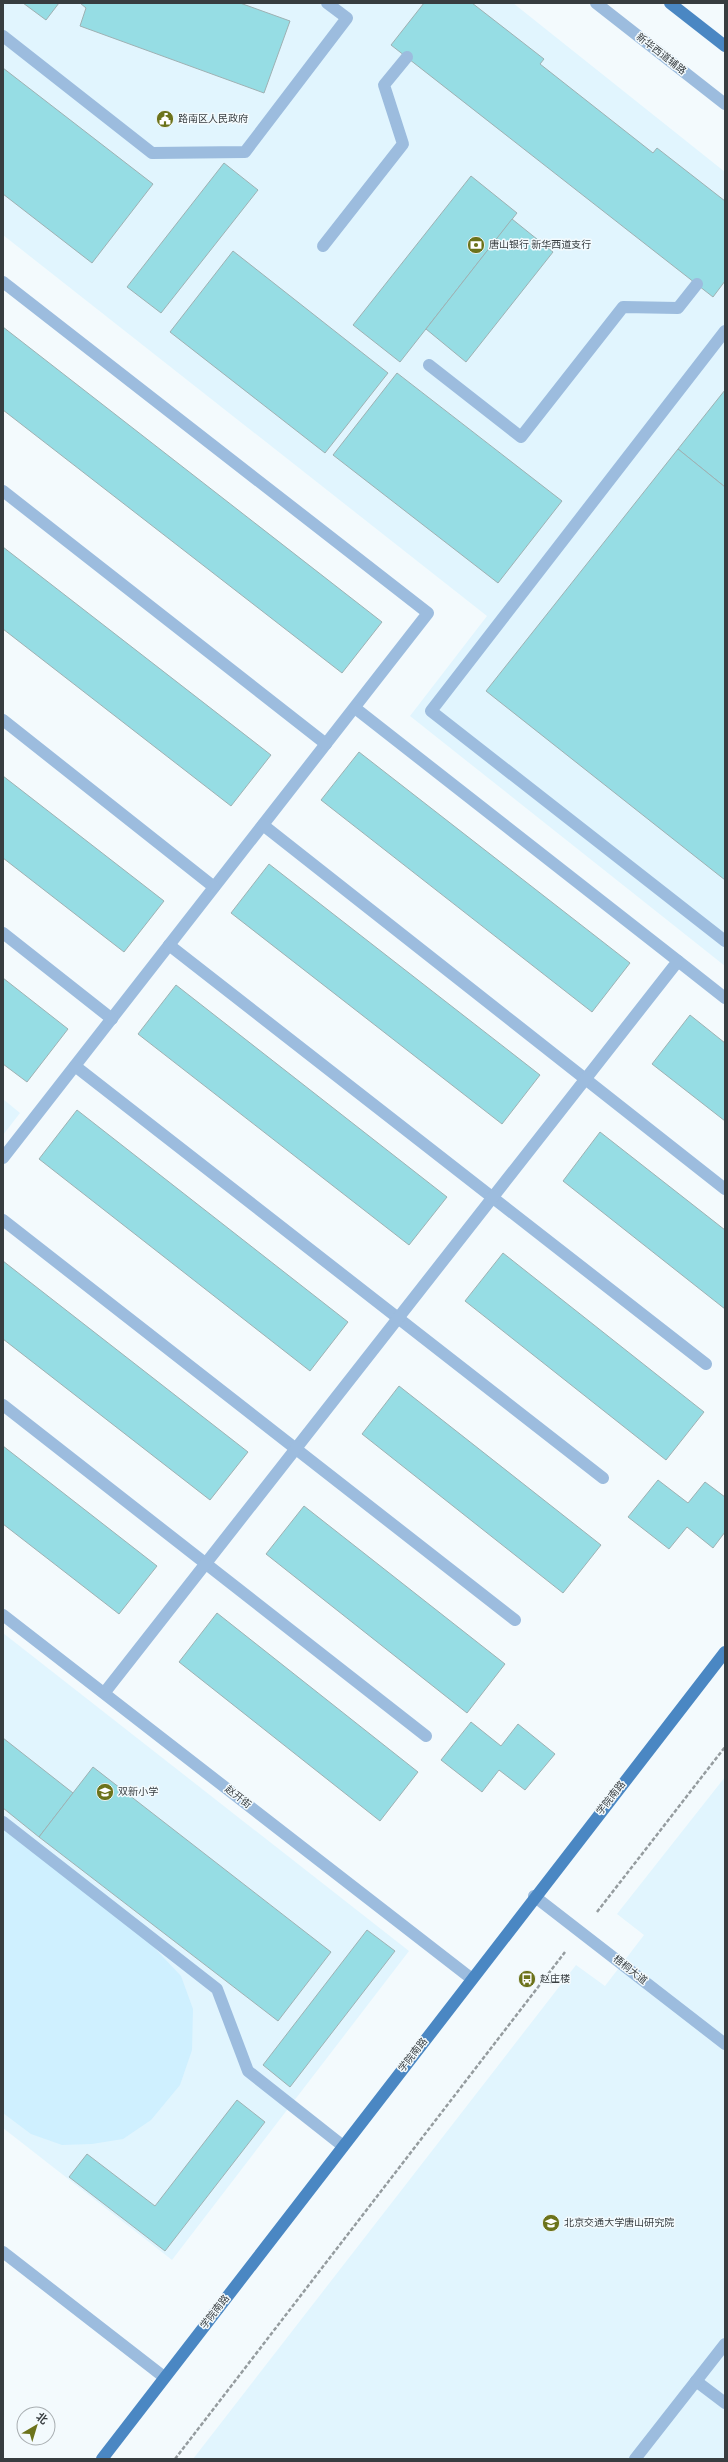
<svg xmlns="http://www.w3.org/2000/svg" width="728" height="2462" font-family="Signika,'Noto Sans SC',sans-serif">
  <rect width="100%" height="100%" fill="#f3fafd"/>
  <g fill="#e1f5fe">
    <path d="M 3,3 L 513,3 L 725,172 L 725,966 L 410,716 L 487,616 L 3,235 Z"/>
    <path d="M 3,1099 L 20,1113 L 3,1135 Z"/>
    <path d="M 3,1633 L 409,1951 L 172,2260 L 3,2128 Z"/>
    <path d="M 725,1777 L 725,2459 L 193,2459 L 576,1965 L 605,1986 L 644,1935 L 617,1914 Z"/>
  </g>
  <path fill="#cff0ff" d="M 3,1828 L 145,1938 L 181,1976 L 193,2009 L 192,2050 L 180,2085 L 151,2120 L 123,2139 L 92,2144 L 62,2145 L 31,2134 L 3,2113 Z"/>
  <g fill="#96dde4" stroke="#9eb1b3">
    <path d="M 23,3 L 59,3 L 46,20 Z"/>
    <path d="M 80,3 L 240,3 L 290,21 L 264,93 L 80,26 L 86,8 Z"/>
    <path d="M 424,3 L 472,3 L 544,59 L 540,64 L 653,153 L 657,148 L 725,201 L 725,281 L 713,297 L 391,45 Z"/>
    <path d="M 3,68 L 153,184 L 92,263 L 3,194 Z"/>
    <path d="M 224,163 L 258,190 L 161,313 L 127,287 Z"/>
    <path d="M 471,176 L 517,213 L 400,362 L 353,325 Z"/>
    <path d="M 512,219 L 553,252 L 466,362 L 426,329 Z"/>
    <path d="M 233,251 L 388,373 L 325,453 L 170,332 Z"/>
    <path d="M 3,327 L 382,622 L 342,673 L 3,410 Z"/>
    <path d="M 397,373 L 562,501 L 498,583 L 333,455 Z"/>
    <path d="M 725,390 L 725,487 L 678,449 Z"/>
    <path d="M 678,449 L 725,487 L 725,880 L 486,691 Z"/>
    <path d="M 3,547 L 271,755 L 231,806 L 3,629 Z"/>
    <path d="M 359,752 L 630,963 L 592,1012 L 321,800 Z"/>
    <path d="M 3,776 L 164,901 L 124,952 L 3,858 Z"/>
    <path d="M 269,864 L 540,1075 L 502,1124 L 231,913 Z"/>
    <path d="M 3,978 L 68,1029 L 27,1082 L 3,1064 Z"/>
    <path d="M 176,985 L 447,1197 L 409,1245 L 138,1034 Z"/>
    <path d="M 690,1015 L 725,1043 L 725,1121 L 652,1064 Z"/>
    <path d="M 77,1110 L 348,1322 L 310,1371 L 39,1159 Z"/>
    <path d="M 600,1132 L 725,1230 L 725,1309 L 563,1181 Z"/>
    <path d="M 503,1253 L 704,1412 L 666,1460 L 465,1301 Z"/>
    <path d="M 3,1261 L 248,1452 L 210,1500 L 3,1339 Z"/>
    <path d="M 399,1386 L 601,1545 L 563,1593 L 362,1434 Z"/>
    <path d="M 3,1446 L 157,1566 L 119,1614 L 3,1524 Z"/>
    <path d="M 658,1480 L 688,1503 L 705,1482 L 725,1497 L 725,1532 L 713,1548 L 687,1527 L 669,1549 L 628,1517 Z"/>
    <path d="M 304,1506 L 505,1664 L 467,1713 L 266,1554 Z"/>
    <path d="M 217,1613 L 418,1772 L 380,1821 L 179,1662 Z"/>
    <path d="M 471,1722 L 501,1746 L 518,1724 L 555,1754 L 525,1790 L 499,1770 L 482,1792 L 441,1760 Z"/>
    <path d="M 3,1738 L 73,1793 L 39,1837 L 3,1808 Z"/>
    <path d="M 93,1767 L 331,1952 L 278,2021 L 39,1837 Z"/>
    <path d="M 367,1930 L 395,1951 L 290,2087 L 263,2065 Z"/>
    <path d="M 237,2100 L 265,2122 L 165,2251 L 69,2177 L 87,2154 L 155,2206 Z"/>
  </g>
  <g fill="none" stroke-linecap="round" stroke-linejoin="round">
    <g stroke="#959c9f" stroke-width="2.5" stroke-dasharray="4 2" stroke-linecap="butt">
      <path d="M 597,1912 L 725,1747"/>
      <path d="M 175,2459 L 565,1952"/>
    </g>
    <g stroke="#9cbcde" stroke-width="12">
      <path d="M 3,36 L 152,153 L 245,152 L 347,18 L 327,3"/>
      <path d="M 323,246 L 403,144 L 384,85 L 407,57"/>
      <path d="M 725,331 L 431,711 L 725,941"/>
      <path d="M 429,365 L 521,437 L 623,307 L 678,308 L 697,284"/>
      <path d="M 3,1822 L 217,1989 L 248,2071 L 343,2146"/>
      <path d="M 534,1896 L 725,2044"/>
      <path d="M 696,2381 L 725,2403"/>
      <path d="M 635,2459 L 725,2344"/>
    </g>
    <g stroke="#9cbcde" stroke-width="12">
      <path d="M 596,3 L 725,104"/>
      <path d="M 3,282 L 428,613 L 3,1158"/>
      <path d="M 3,491 L 326,744"/>
      <path d="M 3,720 L 214,887"/>
      <path d="M 263,825 L 725,1189"/>
      <path d="M 3,933 L 112,1019"/>
      <path d="M 169,945 L 706,1364"/>
      <path d="M 678,961 L 725,998"/>
      <path d="M 75,1066 L 603,1478"/>
      <path d="M 3,1220 L 515,1620"/>
      <path d="M 3,1405 L 426,1736"/>
      <path d="M 3,1615 L 472,1979"/>
      <path d="M 105,1692 L 678,961 L 355,708"/>
      <path d="M 3,2252 L 164,2377"/>
    </g>
    <g stroke="#4a87c3" stroke-width="12">
      <path d="M 670,3 L 725,46"/>
      <path d="M 102,2459 L 725,1652"/>
    </g>
  </g>
  <defs>
    <symbol id="civic-disc" viewBox="-11 -11 22 22"><circle r="9.5" fill="#6c731b" stroke="#f3fafd"/><path d="M-.6-6.5H3V-4.5H.6V-3L4-1V1h2V6H-6V1h2V-1L-.6-3ZM-1.2 2.5V6h2.4V2.5Z" fill="#fff"/></symbol>
    <symbol id="bank-disc" viewBox="-11 -11 22 22"><circle r="9.5" fill="#6c731b" stroke="#f3fafd"/><path d="M-6-4H6V4H-6ZM0-2.3a2.3 2.3 0 1 0 0 4.6a2.3 2.3 0 1 0 0-4.6Z" fill="#fff"/></symbol>
    <symbol id="school-disc" viewBox="-11 -11 22 22"><circle r="9.5" fill="#6c731b" stroke="#f3fafd"/><path d="M0-5L7-2L0 1L-7-2ZM-4 1L0 2.5L4 1V4Q0 6-4 4Z" fill="#fff"/></symbol>
    <symbol id="bus-disc" viewBox="-11 -11 22 22"><circle r="9.5" fill="#6c731b" stroke="#f3fafd"/><path d="M-5-6H5V4H4V6H2V4H-2V6H-4V4H-5ZM-3.5-4V0h7V-4ZM-3.5 1.2v1.5H-2V1.2ZM2 1.2v1.5H3.5V1.2Z" fill="#fff"/></symbol>
    <symbol id="university-disc" viewBox="-11 -11 22 22"><circle r="9.5" fill="#6c731b" stroke="#f3fafd"/><path d="M0-5L7-2L0 1L-7-2ZM-4 1L0 2.5L4 1V4Q0 6-4 4Z" fill="#fff"/></symbol>
  </defs>
  <g fill-rule="evenodd">
    <use href="#civic-disc" x="155" y="109" width="20" height="20"/>
    <use href="#bank-disc" x="466" y="235" width="20" height="20"/>
    <use href="#school-disc" x="95" y="1782" width="20" height="20"/>
    <use href="#bus-disc" x="517" y="1969" width="20" height="20"/>
    <use href="#university-disc" x="541" y="2213" width="20" height="20"/>
  </g>
  <g text-anchor="middle" dominant-baseline="central" stroke-width="3" stroke-linejoin="round" paint-order="stroke">
    <g font-size="10" fill="#373d40" stroke="#f3fafd">
      <text transform="translate(661 54) rotate(38)">新华西道辅路</text>
      <text transform="translate(238 1797) rotate(38)">赵开街</text>
      <text transform="translate(611 1798) rotate(-52)">学院南路</text>
      <text transform="translate(630 1970) rotate(38)">梧桐大道</text>
      <text transform="translate(413 2055) rotate(-52)">学院南路</text>
      <text transform="translate(215 2312) rotate(-52)">学院南路</text>
    </g>
    <g font-size="10" fill="#373d40" stroke="#f3fafd" text-anchor="start">
      <text x="178" y="119">路南区人民政府</text>
      <text x="489" y="245">唐山银行 新华西道支行</text>
      <text x="118" y="1792">双新小学</text>
      <text x="540" y="1979">赵庄楼</text>
      <text x="564" y="2223">北京交通大学唐山研究院</text>
    </g>
  </g>
  <rect width="728" height="2462" fill="none" stroke="#373d40" stroke-width="8"/>
  <g transform="translate(36 2426) rotate(38)"><circle r="19" fill="#f3fafd" stroke="#a8aeb1"/>
  <path d="M0-3L7 15L0 10L-7 15Z" fill="#6c731b"/>
  <text y="-6" font-size="11" font-weight="bold" text-anchor="middle" fill="#373d40">北</text>
  </g>
</svg>
